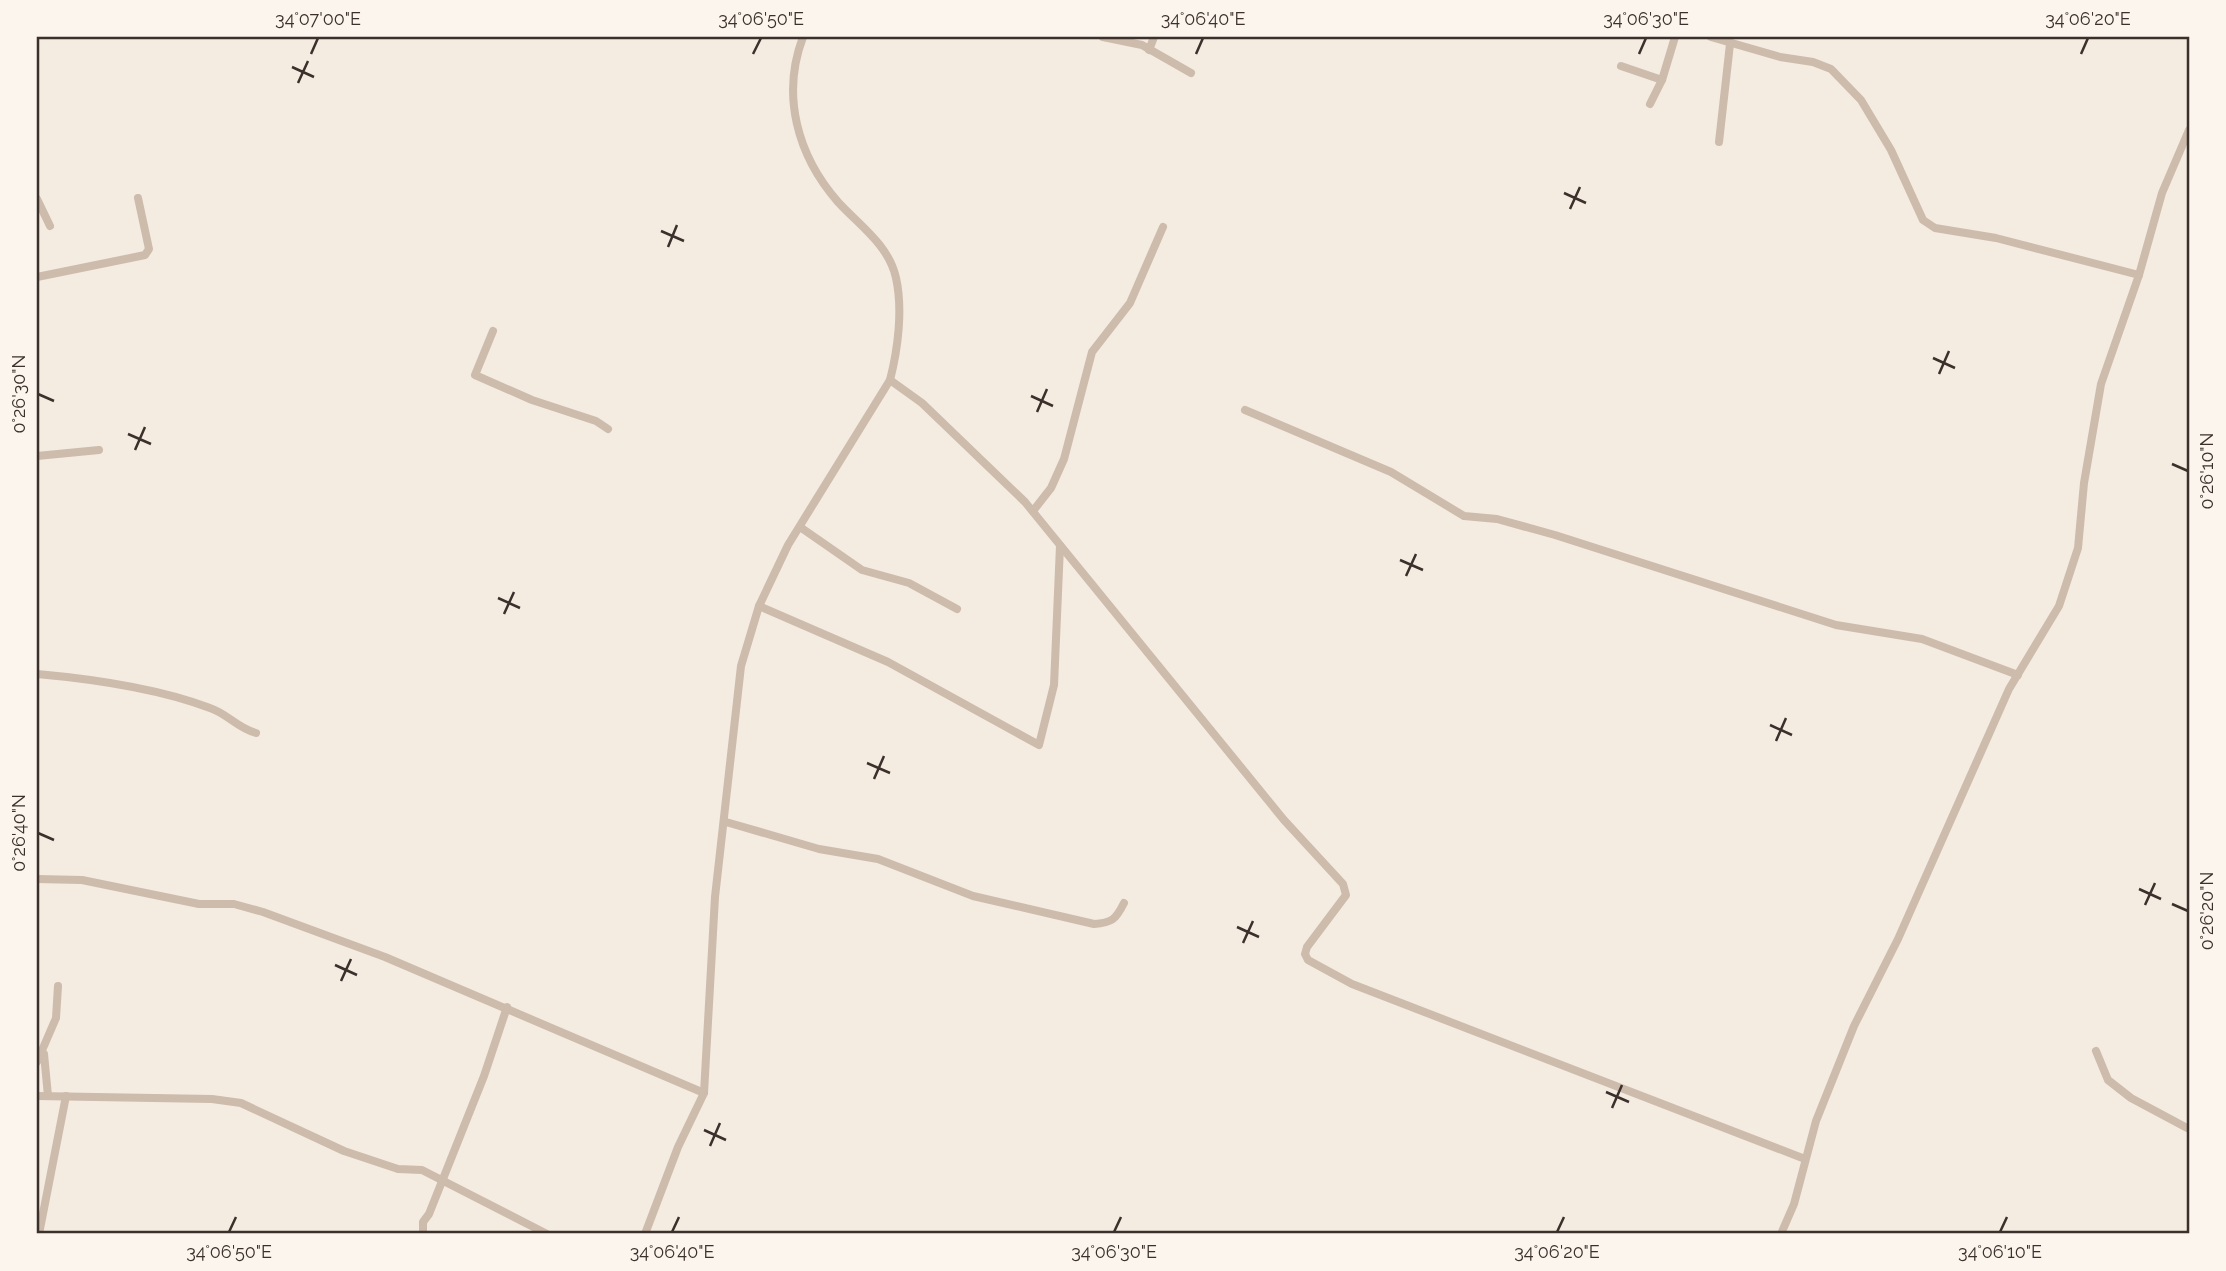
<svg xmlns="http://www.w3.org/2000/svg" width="2226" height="1271" font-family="Raleway,sans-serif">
  <rect width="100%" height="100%" fill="#f4ebe1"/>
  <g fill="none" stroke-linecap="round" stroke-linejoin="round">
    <g stroke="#cdbbac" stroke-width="8">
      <path d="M 1103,37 L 1142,45 L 1191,73"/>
      <path d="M 1711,37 L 1780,57 L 1813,62 L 1831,69 L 1861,100 L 1891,150 L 1923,220 L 1935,228 L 1996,238 L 2139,275"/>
      <path d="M 1149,50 L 1154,37"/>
      <path d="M 1621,66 L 1662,80 L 1675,37"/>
      <path d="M 1650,104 L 1662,80"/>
      <path d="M 1719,142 L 1730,44"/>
      <path d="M 37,199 L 50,226"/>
      <path d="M 37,277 L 145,255 L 149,249 L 138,198"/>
      <path d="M 493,331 L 475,375 L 532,400 L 596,421 L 608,429"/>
      <path d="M 890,380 L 922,403 L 1025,502 L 1284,820 L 1343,884 L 1346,895 L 1307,947 L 1305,954 L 1308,960 L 1352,984 L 1805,1159"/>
      <path d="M 1245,410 L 1391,472 L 1464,516 L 1497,519 L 1555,535 L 1836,625 L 1922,639 L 2018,675"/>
      <path d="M 37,456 L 99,450"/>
      <path d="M 1033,511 L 1051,488 L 1064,459 L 1092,352 L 1130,303 L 1163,227"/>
      <path d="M 800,527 L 862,570 L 909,583 L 957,609"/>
      <path d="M 759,606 L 888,662 L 1039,745 L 1054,685 L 1060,546"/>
      <path d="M 37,674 C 93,679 157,688 210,708 C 228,714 237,728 256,733"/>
      <path d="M 726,822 L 819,849 L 878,859 L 973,896 L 1094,924 C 1112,923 1116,919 1124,903"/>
      <path d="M 37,879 L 82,880 L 199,904 L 234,904 L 263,912 L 385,957 L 704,1093"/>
      <path d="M 2096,1051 L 2108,1080 L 2131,1098 L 2189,1129"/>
      <path d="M 44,1054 L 48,1096"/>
      <path d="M 37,1062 L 56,1018 L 58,986"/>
      <path d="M 37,1096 L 212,1099 L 241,1103 L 344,1151 L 398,1169 L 422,1170 L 547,1234"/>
      <path d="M 39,1234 L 66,1096"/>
      <path d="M 423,1234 L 423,1222 L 429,1214 L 484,1076 L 507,1007"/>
      <path d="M 645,1234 L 678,1147 L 704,1093 L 715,897 L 741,666 L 759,606 L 788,545 L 890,380 C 898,349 903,309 896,278 C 889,245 859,225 838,202 C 797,155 781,95 803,37"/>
      <path d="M 1781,1234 L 1794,1204 L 1816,1121 L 1854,1026 L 1898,939 L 2009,689 L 2059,606 L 2078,548 L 2084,483 L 2101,384 L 2139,275 L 2162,193 L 2189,130"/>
    </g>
  </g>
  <path fill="none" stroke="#3b302b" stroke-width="2.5" d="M 311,54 L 318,38M 753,54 L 761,38M 1196,54 L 1203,38M 1639,54 L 1646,38M 2081,54 L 2088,38M 292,67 L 314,77M 298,83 L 308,61M 1564,193 L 1586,203M 1570,209 L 1580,187M 661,231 L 684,241M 668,247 L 677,225M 1933,358 L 1955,368M 1939,374 L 1949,351M 38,394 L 54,401M 1031,396 L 1053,406M 1037,412 L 1047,389M 128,434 L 151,444M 135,450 L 145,427M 2172,464 L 2188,471M 1400,560 L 1423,570M 1406,576 L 1416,554M 498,598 L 520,608M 504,614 L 514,592M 1770,725 L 1792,735M 1776,741 L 1786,718M 867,763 L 890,773M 874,779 L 884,756M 38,833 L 54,840M 2139,889 L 2161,899M 2172,904 L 2188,911M 2145,905 L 2155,883M 1237,927 L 1259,937M 1243,943 L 1253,921M 335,965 L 357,975M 341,981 L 351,959M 1606,1092 L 1629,1102M 1612,1108 L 1622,1085M 704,1130 L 726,1140M 710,1146 L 720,1123M 229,1232 L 236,1217M 672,1232 L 679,1217M 1114,1232 L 1121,1217M 1557,1232 L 1564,1217M 2000,1232 L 2007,1217"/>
  <rect width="2226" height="1271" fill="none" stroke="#fbf5ee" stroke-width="77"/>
  <rect x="38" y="38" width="2150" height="1194" fill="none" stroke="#3b302b" stroke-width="2.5"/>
  <g font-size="18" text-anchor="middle" fill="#3b302b">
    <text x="318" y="25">34°07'00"E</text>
    <text x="761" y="25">34°06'50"E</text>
    <text x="1203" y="25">34°06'40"E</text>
    <text x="1646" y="25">34°06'30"E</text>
    <text x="2088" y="25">34°06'20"E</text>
    <text transform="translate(19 394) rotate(-90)" y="6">0°26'30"N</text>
    <text transform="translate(2207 471) rotate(-90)" y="6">0°26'10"N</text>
    <text transform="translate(19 833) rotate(-90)" y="6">0°26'40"N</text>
    <text transform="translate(2207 911) rotate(-90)" y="6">0°26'20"N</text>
    <text x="229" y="1258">34°06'50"E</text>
    <text x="672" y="1258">34°06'40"E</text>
    <text x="1114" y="1258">34°06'30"E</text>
    <text x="1557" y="1258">34°06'20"E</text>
    <text x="2000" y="1258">34°06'10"E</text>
  </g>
</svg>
